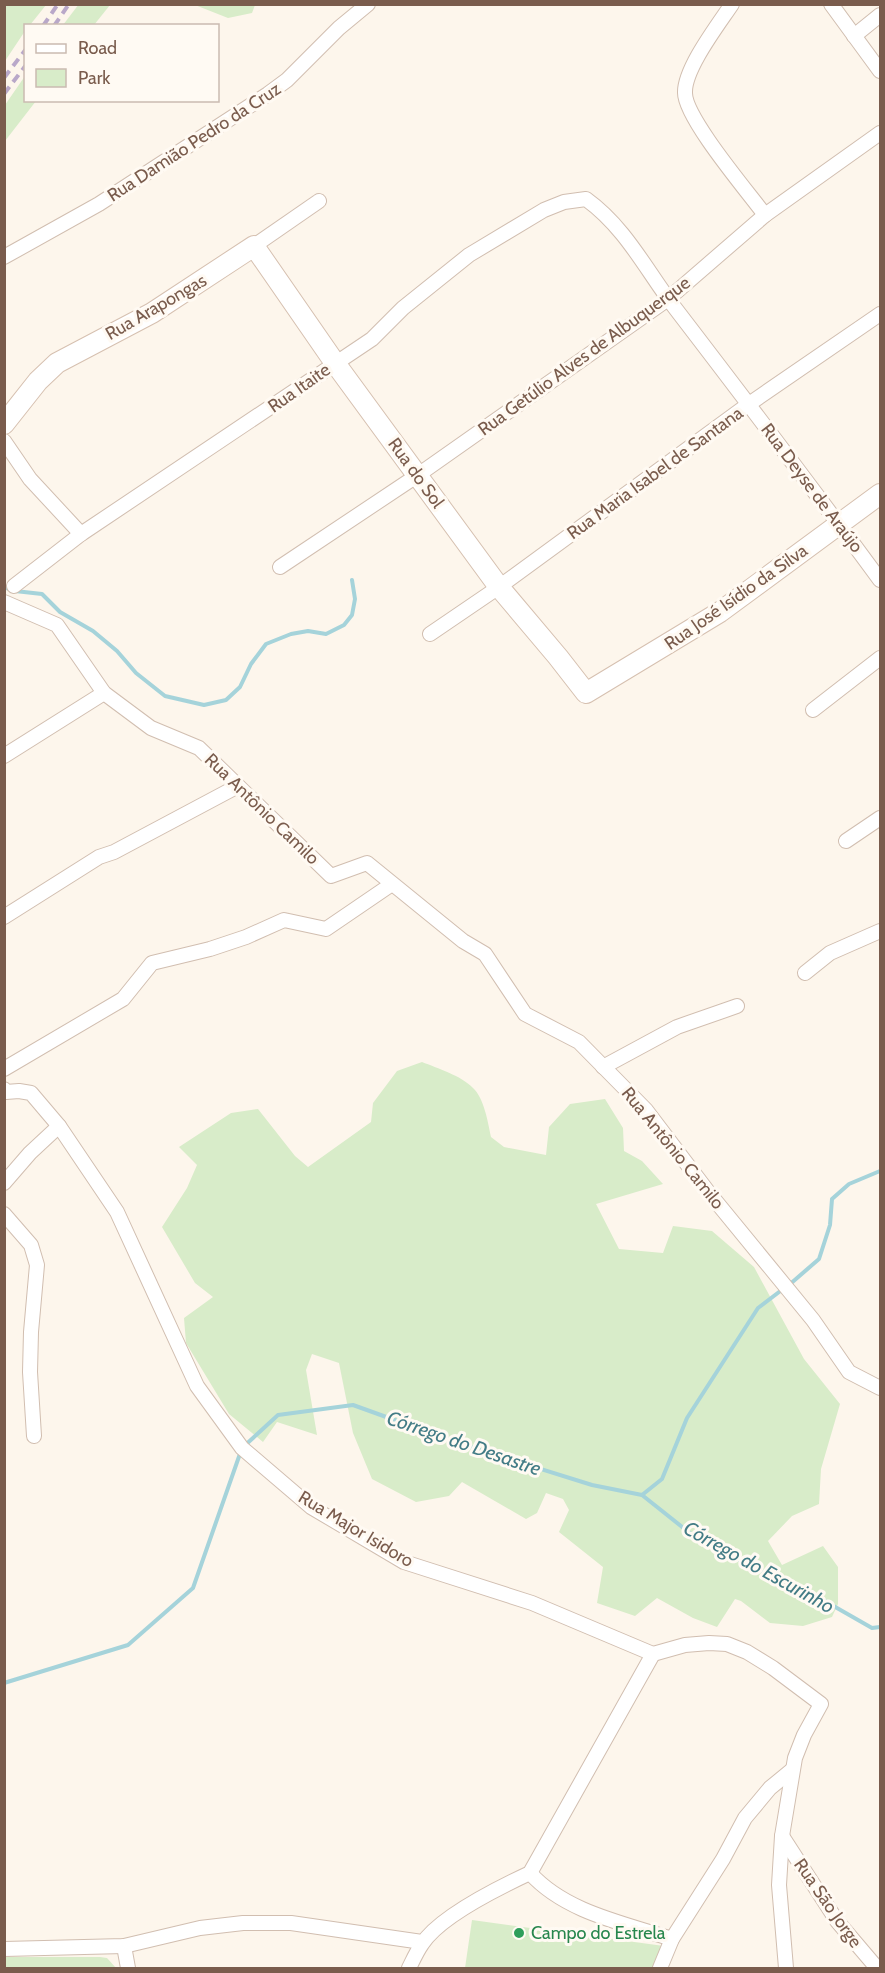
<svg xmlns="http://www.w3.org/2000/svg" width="885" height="1973" font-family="Cabin,sans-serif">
  <rect width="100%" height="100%" fill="#fdf6ec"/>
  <g fill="#d8ecc9">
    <path d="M 5,4 L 46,5 L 30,25 L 26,26 L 25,31 L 5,61 Z"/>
    <path d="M 79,4 L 110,4 L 110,5 L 94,25 L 63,25 Z"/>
    <path d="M 195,5 L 255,5 L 252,13 L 228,18 Z"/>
    <path d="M 25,76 L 26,100 L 36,101 L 5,141 L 5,105 Z"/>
    <path d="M 422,1062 C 437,1068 462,1076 473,1088 C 484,1098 488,1122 491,1137 L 504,1147 L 546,1155 L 549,1127 L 570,1104 L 605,1099 L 623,1128 L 624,1151 L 642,1161 L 663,1184 L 596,1204 L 619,1249 L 663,1253 L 673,1226 L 712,1231 L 754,1267 L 804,1359 L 840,1404 L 821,1469 L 819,1504 L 792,1516 L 768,1541 L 782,1565 L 823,1546 L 838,1567 L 838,1604 L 832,1617 L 803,1626 L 770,1623 L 741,1601 L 735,1599 L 717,1627 L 693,1618 L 657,1598 L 635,1616 L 597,1603 L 603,1567 L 559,1532 L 569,1510 L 563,1499 L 546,1493 L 537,1513 L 526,1519 L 462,1482 L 449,1496 L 416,1502 L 372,1479 L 353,1433 L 339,1363 L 312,1354 L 306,1370 L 317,1435 L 277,1422 L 263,1442 L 229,1414 L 186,1343 L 184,1318 L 213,1297 L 195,1283 L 162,1227 L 187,1188 L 197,1165 L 179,1147 L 231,1113 L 258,1109 L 295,1156 L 308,1167 L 371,1122 L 373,1103 L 397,1071 Z"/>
    <path d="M 472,1920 L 664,1946 L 658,1968 L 465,1968 Z"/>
    <path d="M 5,1957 L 100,1957 L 107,1958 L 116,1968 L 5,1968 Z"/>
  </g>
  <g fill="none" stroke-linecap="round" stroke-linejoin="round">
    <g stroke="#a5d3da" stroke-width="4">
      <path d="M 4,587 L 15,591 L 42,594 L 60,612 L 93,631 L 117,651 L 136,673 L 165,696 L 204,705 L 226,700 L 240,687 L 251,664 L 266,644 L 291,634 L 308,631 L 326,634 L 344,625 L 352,615 L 355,599 L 352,580"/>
      <path d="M 789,1285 L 819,1259 L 830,1225 L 832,1199 L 849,1184 L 880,1171"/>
      <path d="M 642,1495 L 696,1538 L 771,1576 L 823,1600 L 872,1628 L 880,1627"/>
      <path d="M 4,1683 L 128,1645 L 193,1588 L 242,1448 L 278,1415 L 353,1405 L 464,1445 L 592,1485 L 642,1495 L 662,1479 L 687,1418 L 758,1308 L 783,1289"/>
    </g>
    <defs>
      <g id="street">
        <path d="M 732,4 C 718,25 684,69 685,93 C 685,118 748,192 765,215"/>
        <path d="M 831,4 L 880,71"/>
        <path d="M 854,36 L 880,15"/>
        <path d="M 254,246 L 319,201"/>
        <path d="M 4,257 L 99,204 L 268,94 L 287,80 L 339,28 L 368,4"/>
        <path d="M 4,441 L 30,479 L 81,534"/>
        <path d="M 280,567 L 418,475 L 668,299 L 765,215 L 880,133"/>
        <path d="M 14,586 L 81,534 L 372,339 L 403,308 L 469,255 L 544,210 L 564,202 L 586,199 C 626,228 646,270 675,308 C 744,398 813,489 880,580"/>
        <path d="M 4,602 L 57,625 L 104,693 L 151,728 L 199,748 L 331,876 L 367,863 L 463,941 L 485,954 L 525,1014 L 579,1042 L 646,1110 L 709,1193 L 813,1320 L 849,1372 L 880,1388"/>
        <path d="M 430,634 L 499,587 L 749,404 L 880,314"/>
        <path d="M 813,710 L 880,658"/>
        <path d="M 4,756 L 104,693"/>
        <path d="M 846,841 L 880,818"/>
        <path d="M 4,917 L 99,857 L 114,852 L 238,786"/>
        <path d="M 805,973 L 830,953 L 880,931"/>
        <path d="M 603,1067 L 677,1027 L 737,1006"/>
        <path d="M 4,1069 L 123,999 L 152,963 L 210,949 L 246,937 L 284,920 L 326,929 L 392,884"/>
        <path d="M 4,1089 L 6,1092 L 19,1091 L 31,1093 L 59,1126 L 117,1212 L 197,1386 L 242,1448 L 311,1507 L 404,1562 L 532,1603 L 653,1654 L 685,1645 L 709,1643 L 727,1644 L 747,1652 L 773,1668 L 821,1704 L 804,1735 L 795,1758 L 782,1836 L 779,1885 L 786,1968"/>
        <path d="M 4,1183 L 30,1153 L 59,1126"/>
        <path d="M 4,1214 L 31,1245 L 37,1265 L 31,1332 L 30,1372 L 34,1436"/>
        <path d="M 782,1836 L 837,1921 L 877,1968"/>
        <path d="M 530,1873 C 565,1912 623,1923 672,1939"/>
        <path d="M 124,1946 L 128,1968"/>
        <path d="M 4,1949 L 124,1946 L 200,1928 L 243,1923 L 291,1923 L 422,1942"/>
        <path d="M 409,1968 C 413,1960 417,1951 422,1944 C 440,1916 500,1887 530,1873 L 653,1654"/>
        <path d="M 660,1968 L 672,1939 L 723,1859 L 745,1818 L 770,1788 L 792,1770"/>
      </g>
      <path id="secondary" d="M 4,424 L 38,381 L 57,363 L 152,313 L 254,246 L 335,363 L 499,587 L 558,657 L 586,693 L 720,612 L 880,494"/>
    </defs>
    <use href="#street" stroke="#d1beb0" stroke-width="16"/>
    <use href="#secondary" stroke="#d6c0b0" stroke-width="22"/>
    <use href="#street" stroke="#fff" stroke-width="14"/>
    <use href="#secondary" stroke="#fff" stroke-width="20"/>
    <g stroke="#b9a8c9" stroke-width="4" stroke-dasharray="9 6" stroke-linecap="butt">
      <path d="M 43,26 L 58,4"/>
      <path d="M 54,26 L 69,4"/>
      <path d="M 4,78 L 26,49"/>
      <path d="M 4,94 L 26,65"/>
    </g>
  </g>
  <circle fill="#2e9e5b" stroke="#fffaf3" stroke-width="2" cx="519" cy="1933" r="6"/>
  <g text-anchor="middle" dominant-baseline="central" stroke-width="6" stroke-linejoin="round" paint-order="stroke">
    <g font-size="18" fill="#7a5c4d" stroke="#fffaf3">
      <text transform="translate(194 142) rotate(-33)">Rua Damião Pedro da Cruz</text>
      <text transform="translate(156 307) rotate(-30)">Rua Arapongas</text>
      <text transform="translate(584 356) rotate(-36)">Rua Getúlio Alves de Albuquerque</text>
      <text transform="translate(299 388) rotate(-35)">Rua Itaite</text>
      <text transform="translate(416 473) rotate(54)">Rua do Sol</text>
      <text transform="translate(655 473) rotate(-36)">Rua Maria Isabel de Santana</text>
      <text transform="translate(812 488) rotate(53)">Rua Deyse de Araújo</text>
      <text transform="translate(736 597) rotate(-35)">Rua José Isídio da Silva</text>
      <text transform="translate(262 809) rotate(44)">Rua Antônio Camilo</text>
      <text transform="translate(673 1148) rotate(51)">Rua Antônio Camilo</text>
      <text transform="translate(356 1529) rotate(31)">Rua Major Isidoro</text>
      <text transform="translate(828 1903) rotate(55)">Rua São Jorge</text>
    </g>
    <g font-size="18" fill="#27864d" stroke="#fffaf3" text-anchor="start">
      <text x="531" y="1933">Campo do Estrela</text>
    </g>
    <g font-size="20" font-style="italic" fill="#437c86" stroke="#fffaf3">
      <text transform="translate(464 1443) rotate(19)">Córrego do Desastre</text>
      <text transform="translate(759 1567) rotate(29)">Córrego do Escurinho</text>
    </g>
  </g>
  <rect width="885" height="1973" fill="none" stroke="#7a5c4d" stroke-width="12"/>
  <rect x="24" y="24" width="195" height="78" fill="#fffaf3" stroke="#cabbb1" stroke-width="1.5"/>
  <rect x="36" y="44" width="30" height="9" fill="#ffffff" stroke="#cabbb1" stroke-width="1.5"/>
  <text x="78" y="54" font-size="18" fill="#7a5c4d">Road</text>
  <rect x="36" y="69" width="30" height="18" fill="#d8ecc9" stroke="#cabbb1" stroke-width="1.5"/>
  <text x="78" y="84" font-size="18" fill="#7a5c4d">Park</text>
</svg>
